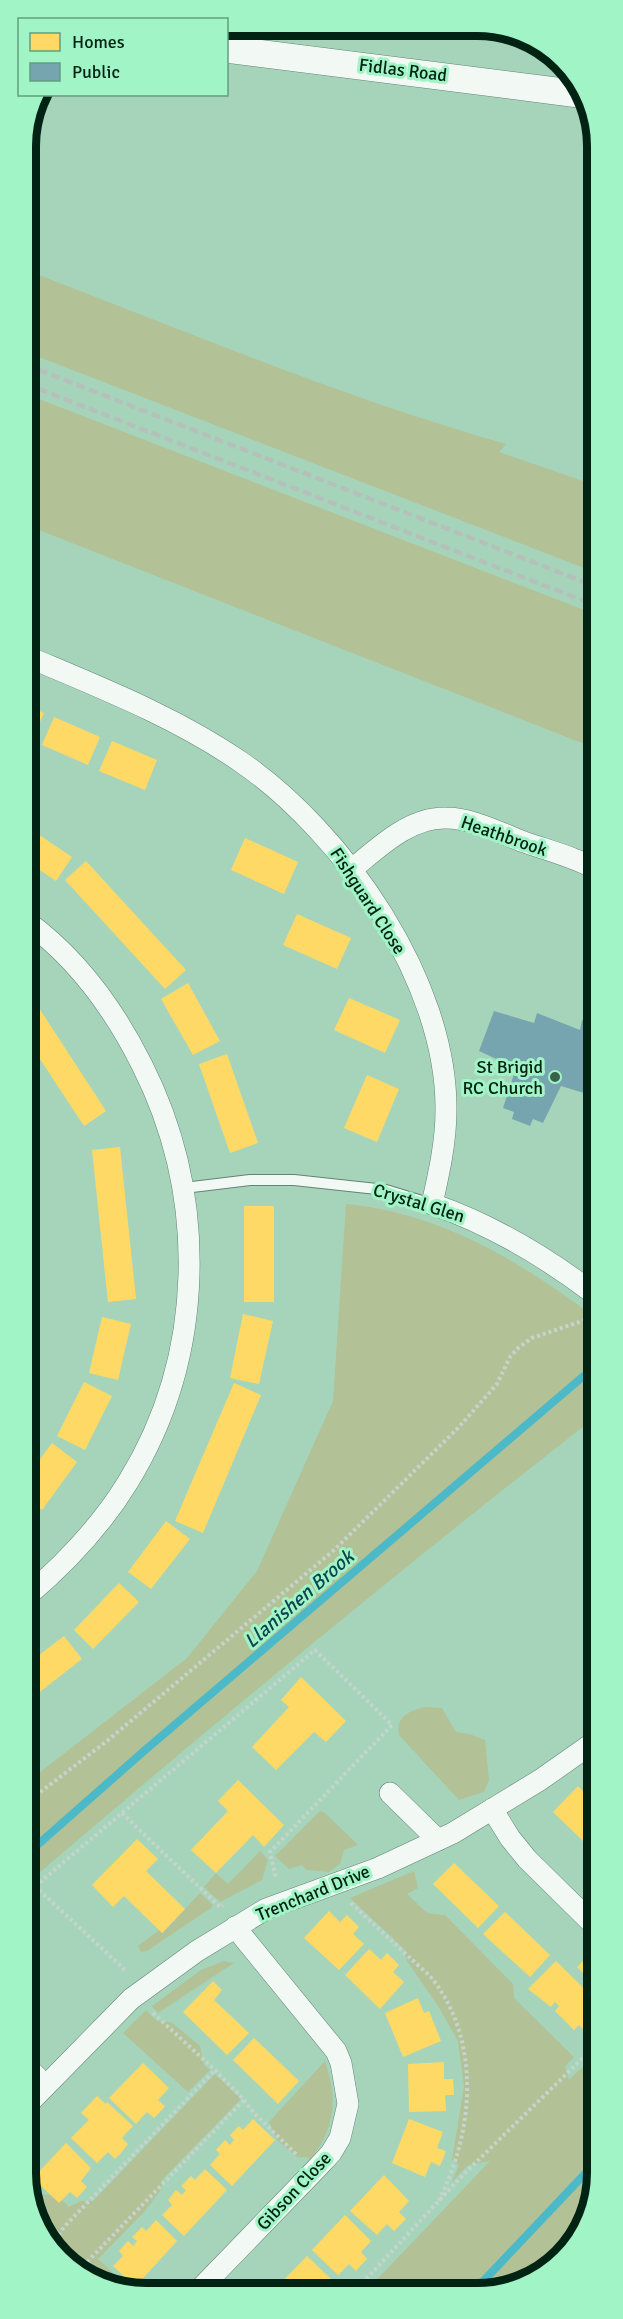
<svg xmlns="http://www.w3.org/2000/svg" width="623" height="2319" font-family="Signika,sans-serif">
  <rect width="100%" height="100%" fill="#a6d4bb"/>
  <g fill="#b2c196">
    <path d="M 596,152 L 594,277 L 591,277 Z"/>
    <path d="M 26,270 C 185,331 342,397 506,444 L 499,452 L 597,486 L 597,573 L 26,352 Z"/>
    <path d="M 26,394 L 597,615 L 597,749 L 26,525 Z"/>
    <path d="M 346,1204 C 441,1213 522,1262 597,1319 L 597,1416 C 403,1567 213,1724 26,1884 L 26,1783 L 187,1658 L 257,1571 L 333,1401 Z"/>
    <path d="M 425,1707 L 442,1708 L 456,1732 L 469,1734 L 485,1740 L 489,1780 L 484,1792 L 459,1800 L 399,1735 C 395,1717 410,1710 425,1707 Z"/>
    <path d="M 320,1811 L 325,1813 L 358,1845 L 344,1850 L 340,1864 L 329,1872 L 307,1870 L 302,1865 L 289,1869 L 275,1856 Z"/>
    <path d="M 260,1851 L 268,1860 L 262,1880 L 220,1902 L 204,1887 L 216,1873 L 228,1884 Z"/>
    <path d="M 414,1871 L 418,1888 L 407,1894 L 427,1913 L 445,1915 L 513,1984 L 514,1998 L 574,2057 L 565,2066 L 569,2080 L 597,2053 L 597,2180 L 567,2253 L 537,2277 L 493,2292 L 365,2292 L 490,2161 L 468,2165 L 452,2182 L 459,2165 L 452,2160 L 464,2086 L 458,2041 L 438,2006 L 407,1961 L 404,1949 L 350,1898 Z"/>
    <path d="M 200,1893 L 213,1905 L 211,1908 L 147,1951 L 141,1952 L 138,1946 L 159,1930 L 163,1933 Z"/>
    <path d="M 224,1961 L 234,1963 L 158,2013 L 152,2006 L 201,1970 Z"/>
    <path d="M 146,2010 L 157,2021 L 171,2022 L 200,2046 L 204,2065 L 210,2070 L 188,2092 L 123,2033 Z"/>
    <path d="M 325,2061 C 338,2100 335,2128 310,2160 L 307,2157 L 297,2157 L 277,2140 L 269,2122 Z"/>
    <path d="M 215,2074 L 241,2099 L 161,2181 L 162,2188 L 145,2211 L 98,2259 L 112,2272 L 116,2281 L 114,2287 L 56,2253 L 27,2189 L 27,2184 L 40,2197 L 44,2194 L 59,2197 L 69,2207 L 81,2201 L 93,2201 Z"/>
  </g>
  <g fill="#ffd966">
    <path d="M 26,705 L 44,713 L 32,739 L 26,736 Z"/>
    <path d="M 54,717 L 100,737 L 88,765 L 42,745 Z"/>
    <path d="M 112,741 L 157,760 L 145,790 L 99,771 Z"/>
    <path d="M 26,826 L 72,857 L 56,881 L 26,861 Z"/>
    <path d="M 245,838 L 298,862 L 284,894 L 231,870 Z"/>
    <path d="M 86,861 L 186,970 L 165,989 L 65,880 Z"/>
    <path d="M 297,914 L 351,938 L 337,969 L 283,945 Z"/>
    <path d="M 188,983 L 220,1041 L 193,1055 L 161,999 Z"/>
    <path d="M 26,988 L 106,1111 L 84,1126 L 26,1038 Z"/>
    <path d="M 349,998 L 400,1020 L 385,1053 L 334,1030 Z"/>
    <path d="M 227,1054 L 258,1143 L 230,1153 L 199,1064 Z"/>
    <path d="M 367,1075 L 399,1089 L 377,1142 L 344,1128 Z"/>
    <path d="M 120,1147 L 136,1299 L 108,1302 L 92,1150 Z"/>
    <rect x="244" y="1206" width="30" height="96"/>
    <path d="M 243,1314 L 273,1321 L 259,1384 L 230,1378 Z"/>
    <path d="M 102,1317 L 131,1324 L 118,1380 L 89,1373 Z"/>
    <path d="M 84,1382 L 112,1396 L 85,1450 L 57,1436 Z"/>
    <path d="M 234,1383 L 261,1395 L 203,1533 L 175,1521 Z"/>
    <path d="M 52,1443 L 77,1462 L 42,1510 L 26,1499 L 26,1478 Z"/>
    <path d="M 166,1521 L 190,1539 L 151,1589 L 128,1572 Z"/>
    <path d="M 119,1583 L 139,1602 L 93,1649 L 74,1630 Z"/>
    <path d="M 64,1636 L 82,1659 L 32,1698 L 26,1691 L 26,1665 Z"/>
    <path d="M 301,1677 L 346,1721 L 326,1742 L 314,1732 L 276,1770 L 252,1747 L 289,1707 L 281,1700 Z"/>
    <path d="M 238,1780 L 284,1825 L 264,1847 L 253,1835 L 216,1873 L 191,1850 L 228,1811 L 218,1801 Z"/>
    <path d="M 578,1786 L 589,1797 L 596,1790 L 597,1791 L 597,1834 L 587,1845 L 553,1812 Z"/>
    <path d="M 137,1839 L 158,1859 L 146,1871 L 185,1909 L 162,1933 L 124,1896 L 113,1907 L 92,1885 Z"/>
    <path d="M 454,1863 L 499,1906 L 478,1928 L 433,1884 Z"/>
    <path d="M 329,1911 L 340,1922 L 347,1915 L 359,1927 L 353,1934 L 364,1944 L 339,1970 L 304,1938 Z"/>
    <path d="M 505,1912 L 550,1955 L 530,1977 L 483,1934 Z"/>
    <path d="M 369,1949 L 381,1960 L 387,1953 L 399,1965 L 393,1972 L 404,1982 L 380,2009 L 345,1975 Z"/>
    <path d="M 588,1956 L 595,1963 L 597,1962 L 597,1979 L 593,1983 L 577,1967 Z"/>
    <path d="M 556,1961 L 597,2001 L 597,2034 L 592,2038 L 579,2025 L 574,2030 L 555,2011 L 559,2006 L 555,2002 L 551,2007 L 528,1989 Z"/>
    <path d="M 213,1981 L 222,1990 L 214,2000 L 249,2033 L 227,2055 L 183,2012 Z"/>
    <path d="M 418,1998 L 424,2013 L 429,2011 L 441,2041 L 403,2057 L 385,2013 Z"/>
    <path d="M 254,2038 L 299,2081 L 278,2104 L 233,2060 Z"/>
    <path d="M 444,2062 L 444,2079 L 453,2079 L 454,2095 L 445,2095 L 446,2111 L 409,2112 L 408,2064 Z"/>
    <path d="M 143,2063 L 169,2088 L 158,2100 L 165,2106 L 160,2112 L 154,2118 L 147,2112 L 136,2124 L 109,2098 Z"/>
    <path d="M 97,2096 L 106,2104 L 107,2102 L 133,2126 L 122,2138 L 128,2144 L 121,2153 L 115,2159 L 108,2152 L 97,2163 L 71,2138 L 89,2120 L 81,2113 Z"/>
    <path d="M 253,2119 L 275,2140 L 232,2186 L 210,2165 L 220,2154 L 216,2150 L 225,2140 L 230,2145 L 234,2140 L 230,2135 L 239,2126 L 243,2130 Z"/>
    <path d="M 409,2119 L 443,2132 L 437,2148 L 446,2151 L 443,2159 L 440,2166 L 431,2162 L 425,2177 L 392,2163 Z"/>
    <path d="M 66,2143 L 91,2168 L 81,2181 L 87,2187 L 77,2198 L 70,2192 L 59,2203 L 33,2178 Z"/>
    <path d="M 205,2169 L 227,2190 L 184,2236 L 162,2215 L 172,2205 L 168,2200 L 176,2190 L 182,2195 L 186,2190 L 181,2186 L 191,2176 L 195,2180 Z"/>
    <path d="M 384,2175 L 409,2201 L 399,2212 L 406,2219 L 394,2231 L 387,2224 L 377,2235 L 350,2211 Z"/>
    <path d="M 345,2215 L 371,2241 L 361,2252 L 367,2259 L 361,2265 L 356,2271 L 349,2264 L 338,2275 L 312,2250 Z"/>
    <path d="M 156,2220 L 177,2241 L 135,2287 L 113,2266 L 123,2256 L 119,2251 L 128,2241 L 133,2246 L 137,2241 L 132,2237 L 142,2227 L 146,2231 Z"/>
    <path d="M 307,2256 L 333,2281 L 323,2292 L 273,2291 Z"/>
  </g>
  <g fill="#76a5af">
    <path d="M 494,1011 L 534,1023 L 537,1013 L 580,1030 L 582,1020 L 597,1026 L 597,1097 L 561,1086 L 543,1123 L 533,1119 L 530,1126 L 512,1119 L 514,1112 L 503,1108 L 516,1068 L 479,1051 Z"/>
    <path d="M 597,1204 L 597,1221 L 588,1212 Z"/>
  </g>
  <g fill="none" stroke-linecap="round" stroke-linejoin="round">
    <g stroke="#4cb9c8" stroke-width="8">
      <path d="M 26,1855 L 144,1751 L 593,1368"/>
      <path d="M 473,2292 L 597,2161"/>
    </g>
    <defs>
      <path id="service" d="M 184,1188 L 250,1180 L 294,1180 L 386,1190 L 432,1204"/>
      <g id="minor">
        <path d="M 26,656 C 99,687 176,717 241,762 C 344,833 447,982 446,1110 C 446,1142 439,1173 432,1204 C 493,1225 546,1257 597,1296"/>
        <path d="M 351,870 C 378,848 409,817 446,818 C 472,818 500,833 524,842 C 546,850 578,858 597,870"/>
        <path d="M 26,921 C 77,958 114,1009 142,1065 C 208,1196 206,1355 128,1482 C 101,1526 66,1563 26,1597"/>
        <path d="M 390,1793 L 438,1840"/>
        <path d="M 492,1809 L 510,1838 L 527,1859 L 597,1928"/>
        <path d="M 27,2067 L 45,2085"/>
        <path d="M 27,2105 L 131,1999 L 197,1951 L 266,1909 L 378,1868 L 453,1833 L 540,1780 L 597,1740"/>
        <path d="M 198,2291 L 317,2168 L 331,2153 L 340,2138 L 348,2104 L 341,2063 L 336,2051 L 235,1927"/>
      </g>
      <path id="tertiary" d="M 226,49 L 579,94"/>
    </defs>
    <use href="#service" stroke="#628473" stroke-width="12"/>
    <use href="#minor" stroke="#628473" stroke-width="22"/>
    <use href="#tertiary" stroke="#628473" stroke-width="28"/>
    <g stroke="#c5d4cc" stroke-width="4" stroke-dasharray="3 3" stroke-linecap="butt">
      <path d="M 26,1803 L 107,1741 L 333,1551 L 458,1428 L 497,1384 L 510,1357 L 518,1348 L 532,1338 L 585,1320 L 593,1324 L 596,1320"/>
      <path d="M 122,1813 L 220,1907 L 223,1905"/>
      <path d="M 35,1886 L 127,1972"/>
      <path d="M 26,1894 L 315,1650 L 392,1725 L 270,1852 L 276,1878"/>
      <path d="M 351,1903 C 370,1921 389,1938 408,1956 C 416,1964 427,1972 434,1981 C 482,2045 473,2135 438,2202"/>
      <path d="M 153,2013 L 215,2070 L 244,2100 L 254,2113 L 297,2155"/>
      <path d="M 52,2245 L 64,2227 L 215,2070"/>
      <path d="M 108,2283 L 87,2262 L 244,2100"/>
      <path d="M 354,2292 L 463,2175 L 597,2044"/>
    </g>
    <use href="#service" stroke="#f2f9f5" stroke-width="10"/>
    <use href="#minor" stroke="#f2f9f5" stroke-width="21"/>
    <use href="#tertiary" stroke="#f2f9f5" stroke-width="27"/>
    <g stroke="#b4c0b9" stroke-width="4.5" stroke-dasharray="9 4.5" stroke-linecap="butt">
      <path d="M 26,365 L 597,587"/>
      <path d="M 26,384 L 597,606"/>
    </g>
  </g>
  <circle fill="#3a614e" stroke="#a0f4c6" stroke-width="2" cx="555" cy="1077" r="6"/>
  <g text-anchor="middle" dominant-baseline="central" stroke-width="6" stroke-linejoin="round" paint-order="stroke">
    <g font-size="18" fill="#002313" stroke="#a0f4c6">
      <text transform="translate(403 70) rotate(7)">Fidlas Road</text>
      <text transform="translate(504 836) rotate(19)">Heathbrook</text>
      <text transform="translate(368 901) rotate(57)">Fishguard Close</text>
      <text transform="translate(419 1203) rotate(17)">Crystal Glen</text>
      <text transform="translate(313 1893) rotate(-22)">Trenchard Drive</text>
      <text transform="translate(294 2191) rotate(-47)">Gibson Close</text>
    </g>
    <g font-size="18" fill="#002313" stroke="#a0f4c6" text-anchor="end">
      <text x="543" y="1067">St Brigid<tspan x="543" dy="21">RC Church</tspan></text>
    </g>
    <g font-size="20" font-style="italic" fill="#0d4452" stroke="#a0f4c6">
      <text transform="translate(299 1599) rotate(-41)">Llanishen Brook</text>
    </g>
  </g>
  <path d="M0 0H623V2319H0ZM146 36H477A110 110 0 0 1 587 146V2173A110 110 0 0 1 477 2283H146A110 110 0 0 1 36 2173V146A110 110 0 0 1 146 36Z" fill="#a0f4c6" fill-rule="evenodd"/>
  <path fill="none" stroke="#002313" stroke-width="8" d="M146 36H477A110 110 0 0 1 587 146V2173A110 110 0 0 1 477 2283H146A110 110 0 0 1 36 2173V146A110 110 0 0 1 146 36Z"/>
  <rect x="18" y="18" width="210" height="78" fill="#a0f4c6" stroke="#60a07e" stroke-width="1.5"/>
  <rect x="30" y="33" width="30" height="18" fill="#ffd966" stroke="#60a07e" stroke-width="1.5"/>
  <text x="72" y="48" font-size="18" fill="#002313">Homes</text>
  <rect x="30" y="63" width="30" height="18" fill="#76a5af" stroke="#60a07e" stroke-width="1.5"/>
  <text x="72" y="78" font-size="18" fill="#002313">Public</text>
</svg>
